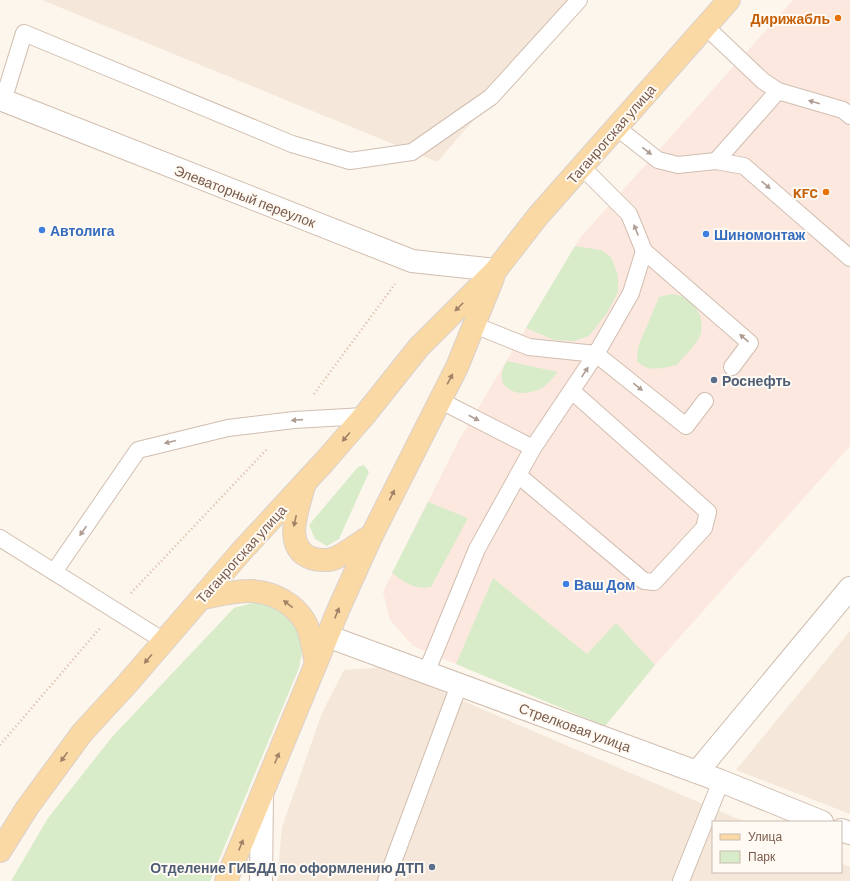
<svg xmlns="http://www.w3.org/2000/svg" width="850" height="881" font-family="Barlow,sans-serif">
  <rect width="100%" height="100%" fill="#fdf6ec"/>
  <g fill="#f5e8da">
    <path d="M 42,0 L 578,0 L 437,162 Z"/>
    <path d="M 850,631 L 850,814 L 736,770 Z"/>
    <path d="M 384,667 L 745,822 L 713,822 L 713,872 L 841,872 L 841,863 L 850,867 L 850,881 L 277,881 L 282,827 L 322,713 L 344,670 Z"/>
  </g>
  <path fill="#fde8e0" d="M 793,0 L 850,0 L 850,446 L 655,665 L 605,726 L 413,646 L 390,620 L 383,592 L 459,440 L 580,238 Z"/>
  <g fill="#d8ecc9">
    <path d="M 575,246 L 601,250 L 611,257 L 618,275 L 618,292 L 607,313 L 589,336 L 574,341 L 554,340 L 526,328 Z"/>
    <path d="M 672,294 C 691,295 705,314 701,333 C 700,341 682,358 677,365 C 662,368 648,373 637,361 L 638,347 L 659,297 Z"/>
    <path d="M 507,361 L 558,372 C 554,376 550,382 545,386 C 524,401 488,391 507,361 Z"/>
    <path d="M 364,465 L 369,472 L 339,539 L 327,546 L 315,539 L 309,525 L 358,467 Z"/>
    <path d="M 428,502 L 468,518 L 431,587 C 415,590 405,583 392,573 Z"/>
    <path d="M 493,578 L 587,654 L 616,623 L 655,665 L 605,726 L 456,664 Z"/>
    <path d="M 256,602 L 277,607 L 295,621 L 304,641 L 299,668 L 210,881 L 11,881 L 48,818 L 112,737 L 234,608 Z"/>
  </g>
  <g fill="none" stroke-linecap="round" stroke-linejoin="round">
    <defs>
      <g id="lane">
        <path d="M 705,26 L 763,81 L 778,91 L 843,110 L 850,116"/>
        <path d="M 3,101 L 24,33 L 292,144 L 350,161 L 412,152 L 491,97 L 579,0"/>
        <path d="M 616,127 L 658,160 L 678,165 L 716,161 L 744,166 L 850,258"/>
        <path d="M 716,161 L 778,91"/>
        <path d="M 644,251 L 750,343 L 732,367"/>
        <path d="M 474,325 L 529,347 L 596,354 L 686,426 L 705,401"/>
        <path d="M 439,400 L 533,448 L 596,354 L 631,293 L 644,251 L 629,214 L 582,167"/>
        <path d="M 518,475 L 644,581 L 654,582 L 704,528 L 708,512 L 572,391"/>
        <path d="M 0,538 L 164,641"/>
        <path d="M 54,572 L 138,450 L 228,428 L 294,420 L 364,416"/>
        <path d="M 426,673 L 477,549 L 533,448"/>
        <path d="M 386,881 L 459,685"/>
        <path d="M 681,881 L 721,781"/>
      </g>
      <g id="street">
        <path d="M 0,99 L 412,261 L 496,270"/>
        <path d="M 327,636 L 721,781 L 822,822"/>
        <path d="M 697,772 L 850,588"/>
        <path d="M 841,830 L 850,833"/>
        <path d="M 261,881 L 262,794"/>
      </g>
      <g id="primary">
        <path d="M 304,486 C 298,509 282,547 311,558 C 317,560 327,561 333,559 C 346,554 360,542 372,535"/>
        <path d="M 202,598 C 234,592 261,583 290,605 C 296,610 304,618 307,626 C 312,637 313,651 316,662"/>
        <path d="M 0,851 L 27,808 L 82,733 L 127,684 L 240,553 L 324,462 L 364,416 L 419,347 L 496,270 L 538,216 L 729,0"/>
        <path d="M 226,881 L 339,608 L 372,535 L 457,367 L 493,278"/>
      </g>
    </defs>
    <use href="#lane" stroke="#d1beb0" stroke-width="18"/>
    <use href="#street" stroke="#d1beb0" stroke-width="24"/>
    <use href="#primary" stroke="#dad1cd" stroke-width="24"/>
    <g stroke="#d9b8a5" stroke-width="2.5" stroke-dasharray="1 3" stroke-linecap="butt">
      <path d="M 314,394 L 395,284"/>
      <path d="M 131,593 L 268,448"/>
      <path d="M 0,745 L 100,628"/>
    </g>
    <use href="#lane" stroke="#fff" stroke-width="16"/>
    <use href="#street" stroke="#fff" stroke-width="22"/>
    <use href="#primary" stroke="#fbd9a5" stroke-width="22"/>
  </g>
  <defs><path id="oneway-solid" d="M-6-.8H1V-3.2L6.5 0L1 3.2V.8H-6Z"/></defs>
  <g fill="#af9d94">
    <use href="#oneway-solid" transform="translate(814 102) rotate(-164)"/>
    <use href="#oneway-solid" transform="translate(647 151) rotate(38)"/>
    <use href="#oneway-solid" transform="translate(766 185) rotate(41)"/>
    <use href="#oneway-solid" transform="translate(636 230) rotate(-112)"/>
    <use href="#oneway-solid" transform="translate(744 338) rotate(-139)"/>
    <use href="#oneway-solid" transform="translate(585 372) rotate(-56)"/>
    <use href="#oneway-solid" transform="translate(638 387) rotate(39)"/>
    <use href="#oneway-solid" transform="translate(474 418) rotate(27)"/>
    <use href="#oneway-solid" transform="translate(297 420) rotate(176)"/>
    <use href="#oneway-solid" transform="translate(170 442) rotate(166)"/>
    <use href="#oneway-solid" transform="translate(83 531) rotate(125)"/>
  </g>
  <g fill="#a18267">
    <use href="#oneway-solid" transform="translate(459 307) rotate(135)"/>
    <use href="#oneway-solid" transform="translate(450 379) rotate(-62)"/>
    <use href="#oneway-solid" transform="translate(346 437) rotate(131)"/>
    <use href="#oneway-solid" transform="translate(392 495) rotate(-64)"/>
    <use href="#oneway-solid" transform="translate(295 521) rotate(102)"/>
    <use href="#oneway-solid" transform="translate(288 604) rotate(-142)"/>
    <use href="#oneway-solid" transform="translate(337 613) rotate(-67)"/>
    <use href="#oneway-solid" transform="translate(148 659) rotate(131)"/>
    <use href="#oneway-solid" transform="translate(64 757) rotate(126)"/>
    <use href="#oneway-solid" transform="translate(277 758) rotate(-68)"/>
    <use href="#oneway-solid" transform="translate(241 845) rotate(-68)"/>
  </g>
  <g fill="#e8710a" stroke="#fffaf3" stroke-width="1.5">
    <circle cx="838" cy="18" r="4"/>
    <circle cx="826" cy="192" r="4"/>
  </g>
  <g fill="#3f7fe0" stroke="#fffaf3" stroke-width="1.5">
    <circle cx="42" cy="230" r="4"/>
    <circle cx="706" cy="234" r="4"/>
    <circle cx="566" cy="584" r="4"/>
  </g>
  <g fill="#5c6f8a" stroke="#fffaf3" stroke-width="1.5">
    <circle cx="714" cy="380" r="4"/>
    <circle cx="432" cy="867" r="4"/>
  </g>
  <g text-anchor="middle" dominant-baseline="central" stroke-width="4" stroke-linejoin="round" paint-order="stroke">
    <g font-size="14" font-weight="bold" fill="#c56008" stroke="#fffaf3" text-anchor="end">
      <text x="830" y="18">Дирижабль</text>
      <text x="818" y="192">KFC</text>
    </g>
    <g font-size="14" fill="#7a5c4d" stroke="#fffaf3">
      <text transform="translate(611 134) rotate(-49)">Таганрогская улица</text>
      <text transform="translate(245 196) rotate(21)">Элеваторный переулок</text>
      <text transform="translate(241 554) rotate(-48)">Таганрогская улица</text>
      <text transform="translate(575 727) rotate(20)">Стрелковая улица</text>
    </g>
    <g font-size="14" font-weight="bold" fill="#366cbe" stroke="#fffaf3" text-anchor="start">
      <text x="50" y="230">Автолига</text>
      <text x="714" y="234">Шиномонтаж</text>
      <text x="574" y="584">Ваш Дом</text>
    </g>
    <g font-size="14" font-weight="bold" fill="#4e5e75" stroke="#fffaf3" text-anchor="start">
      <text x="722" y="380">Роснефть</text>
      <text x="424" y="867" text-anchor="end">Отделение ГИБДД по оформлению ДТП</text>
    </g>
  </g>
  <rect x="712" y="821" width="130" height="52" fill="#fffaf3" stroke="#cabbb1"/>
  <rect x="720" y="834" width="20" height="6" fill="#fbd9a5" stroke="#cabbb1"/>
  <text x="748" y="841" font-size="12" fill="#7a5c4d">Улица</text>
  <rect x="720" y="851" width="20" height="12" fill="#d8ecc9" stroke="#cabbb1"/>
  <text x="748" y="861" font-size="12" fill="#7a5c4d">Парк</text>
</svg>
